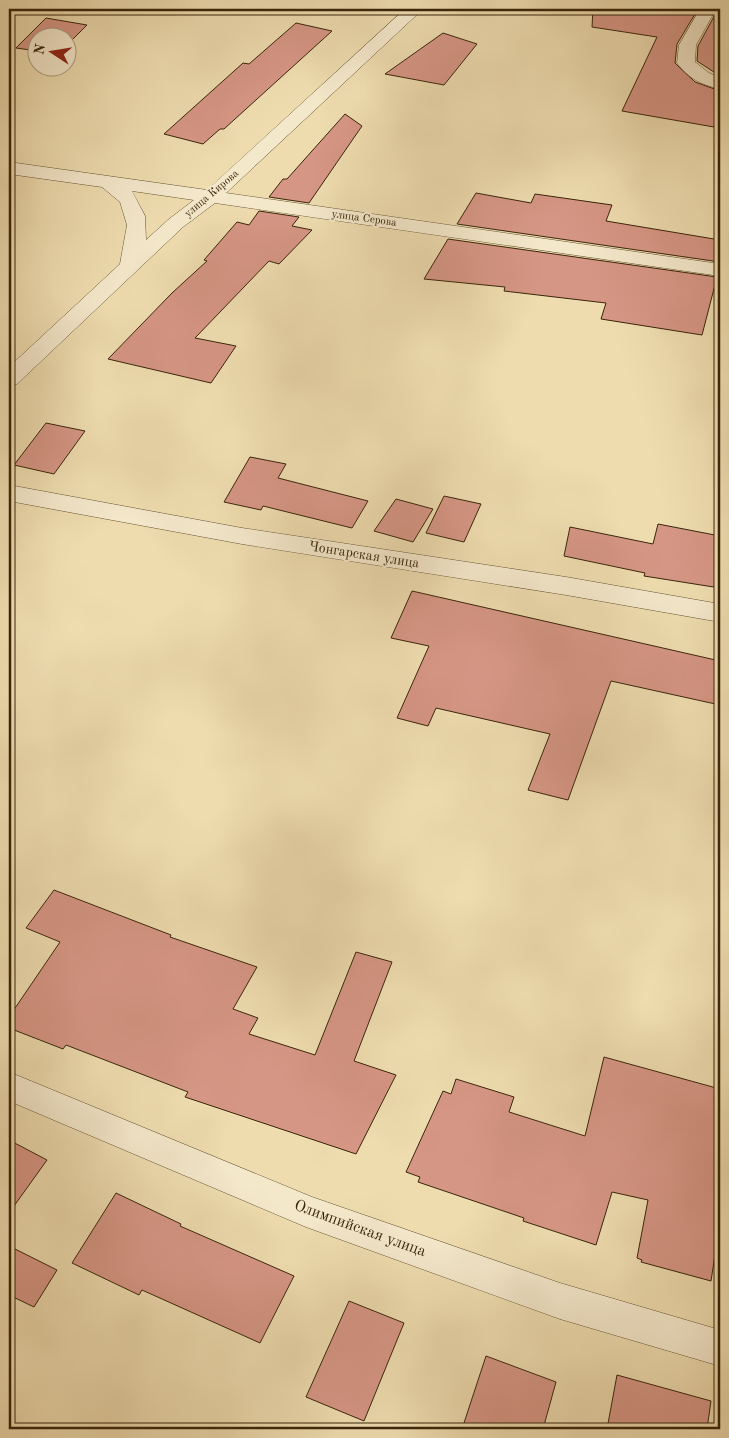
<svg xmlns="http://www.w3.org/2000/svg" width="729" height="1438" font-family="'Old Standard TT',serif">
  <rect width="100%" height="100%" fill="#eedcaf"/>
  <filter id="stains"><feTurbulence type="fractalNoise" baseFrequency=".004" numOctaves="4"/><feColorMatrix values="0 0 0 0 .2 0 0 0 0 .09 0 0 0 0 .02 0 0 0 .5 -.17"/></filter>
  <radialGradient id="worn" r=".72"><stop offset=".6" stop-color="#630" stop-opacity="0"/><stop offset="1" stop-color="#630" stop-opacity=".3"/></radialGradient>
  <g fill="#d69685" stroke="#39250a">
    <path d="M 593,9 L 698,9 L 677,44 L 675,63 L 695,82 L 720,91 L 720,110 L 714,127 L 622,111 L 657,37 L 592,27 Z"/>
    <path d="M 718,9 L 720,9 L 720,76 L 697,61 L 698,46 Z"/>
    <path d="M 46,18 L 87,25 L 68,44 L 68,38 L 38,38 L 38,51 L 16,48 Z"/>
    <path d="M 296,23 L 332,31 L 224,129 L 220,129 L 203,144 L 164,134 L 243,63 L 249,64 Z"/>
    <path d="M 443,33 L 477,44 L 444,85 L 385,74 Z"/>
    <path d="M 345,114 L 362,126 L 309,203 L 269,197 L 283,179 L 287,179 Z"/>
    <path d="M 476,193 L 531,203 L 535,194 L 612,205 L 606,221 L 720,240 L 720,262 L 457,224 Z"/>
    <path d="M 259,211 L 299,217 L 292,226 L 312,230 L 279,264 L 269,261 L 195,338 L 236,346 L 211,383 L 108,359 L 172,293 L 207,261 L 204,260 L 237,222 L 249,225 Z"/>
    <path d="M 448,239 L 717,277 L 702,335 L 601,319 L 606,303 L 504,291 L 505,287 L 424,279 Z"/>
    <path d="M 46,423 L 85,431 L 54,474 L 14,465 Z"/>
    <path d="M 250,457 L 286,464 L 278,478 L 368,501 L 352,528 L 263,506 L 261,510 L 224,502 Z"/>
    <path d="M 444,496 L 481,504 L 464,542 L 426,533 Z"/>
    <path d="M 396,499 L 433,509 L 413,542 L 374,531 Z"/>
    <path d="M 658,524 L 720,536 L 720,588 L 644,576 L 645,573 L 564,556 L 570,527 L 653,544 Z"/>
    <path d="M 412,591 L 720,661 L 720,705 L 611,681 L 568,800 L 528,790 L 550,734 L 436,708 L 428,726 L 397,718 L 429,646 L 391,638 Z"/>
    <path d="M 54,890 L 171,935 L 170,937 L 257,967 L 233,1009 L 258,1018 L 249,1034 L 315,1055 L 356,952 L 392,962 L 354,1061 L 396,1075 L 356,1154 L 185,1097 L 188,1092 L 66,1045 L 63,1049 L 9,1028 L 9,1017 L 60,942 L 26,928 Z"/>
    <path d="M 604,1057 L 720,1089 L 720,1223 L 711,1281 L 641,1262 L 642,1260 L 637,1258 L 648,1200 L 612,1192 L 596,1245 L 523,1221 L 524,1218 L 418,1182 L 420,1177 L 406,1172 L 443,1091 L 451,1094 L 456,1079 L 514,1097 L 509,1112 L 585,1136 Z"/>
    <path d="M 9,1140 L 47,1160 L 9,1213 Z"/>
    <path d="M 116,1193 L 181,1224 L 180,1226 L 294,1276 L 260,1343 L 142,1290 L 139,1295 L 72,1263 Z"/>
    <path d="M 9,1246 L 57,1270 L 34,1307 L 9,1295 Z"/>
    <path d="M 349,1301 L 404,1323 L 364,1421 L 306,1397 Z"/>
    <path d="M 486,1356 L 556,1382 L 543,1429 L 462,1429 Z"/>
    <path d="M 617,1375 L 711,1401 L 707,1429 L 607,1429 Z"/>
  </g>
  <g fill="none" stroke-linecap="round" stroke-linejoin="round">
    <defs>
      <g id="minor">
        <path d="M 405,9 L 423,9 L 226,193 L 720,264 L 720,276 L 215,203 L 183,227 L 17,384 L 9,386 L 9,367 L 120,264 L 127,225 L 120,202 L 102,187 L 9,174 L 9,162 L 207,190 ZM 132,191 L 194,200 L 169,219 L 146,240 L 145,216 Z"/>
        <path d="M 700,9 L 716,9 L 696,45 L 695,62 L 709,73 L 720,78 L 720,89 C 702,85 688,78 677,63 L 679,45 Z"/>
        <path d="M 9,485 L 242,528 L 566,577 L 720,604 L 720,622 L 566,595 L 242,544 L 9,501 Z"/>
        <path d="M 9,1072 L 312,1197 L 560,1283 L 720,1330 L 720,1366 L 560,1319 L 306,1227 L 9,1101 Z"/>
      </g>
    </defs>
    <use href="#minor" stroke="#665333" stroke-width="1"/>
    <use href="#minor" fill="#f4e8cb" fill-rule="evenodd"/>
  </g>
  <g text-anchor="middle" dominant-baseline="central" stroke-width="4" stroke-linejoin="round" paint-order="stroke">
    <g font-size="11" fill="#39250a" stroke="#f4e8cb">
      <text transform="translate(212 194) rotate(-40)">улица Кирова</text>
      <text transform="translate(364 219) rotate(8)">улица Серова</text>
    </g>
    <g font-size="14" fill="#39250a" stroke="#f4e8cb">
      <text transform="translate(364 555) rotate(9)">Чонгарская улица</text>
    </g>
    <g font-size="16" fill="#39250a" stroke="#f4e8cb">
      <text transform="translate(360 1229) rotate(20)">Олимпийская улица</text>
    </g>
  </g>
  <rect width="729" height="1438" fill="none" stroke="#eedcaf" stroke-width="30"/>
  <rect x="10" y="10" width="709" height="1418" fill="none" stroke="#39250a" stroke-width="2.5"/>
  <rect x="15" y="15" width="699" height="1408" fill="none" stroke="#39250a"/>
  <g transform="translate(52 52) rotate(282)"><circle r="24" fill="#f4e8cb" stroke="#a99a7e"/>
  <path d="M0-4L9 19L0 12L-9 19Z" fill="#8f2418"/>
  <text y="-8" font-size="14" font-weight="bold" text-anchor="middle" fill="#39250a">N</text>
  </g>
  <rect width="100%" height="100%" filter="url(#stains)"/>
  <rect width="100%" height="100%" fill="url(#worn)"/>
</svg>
